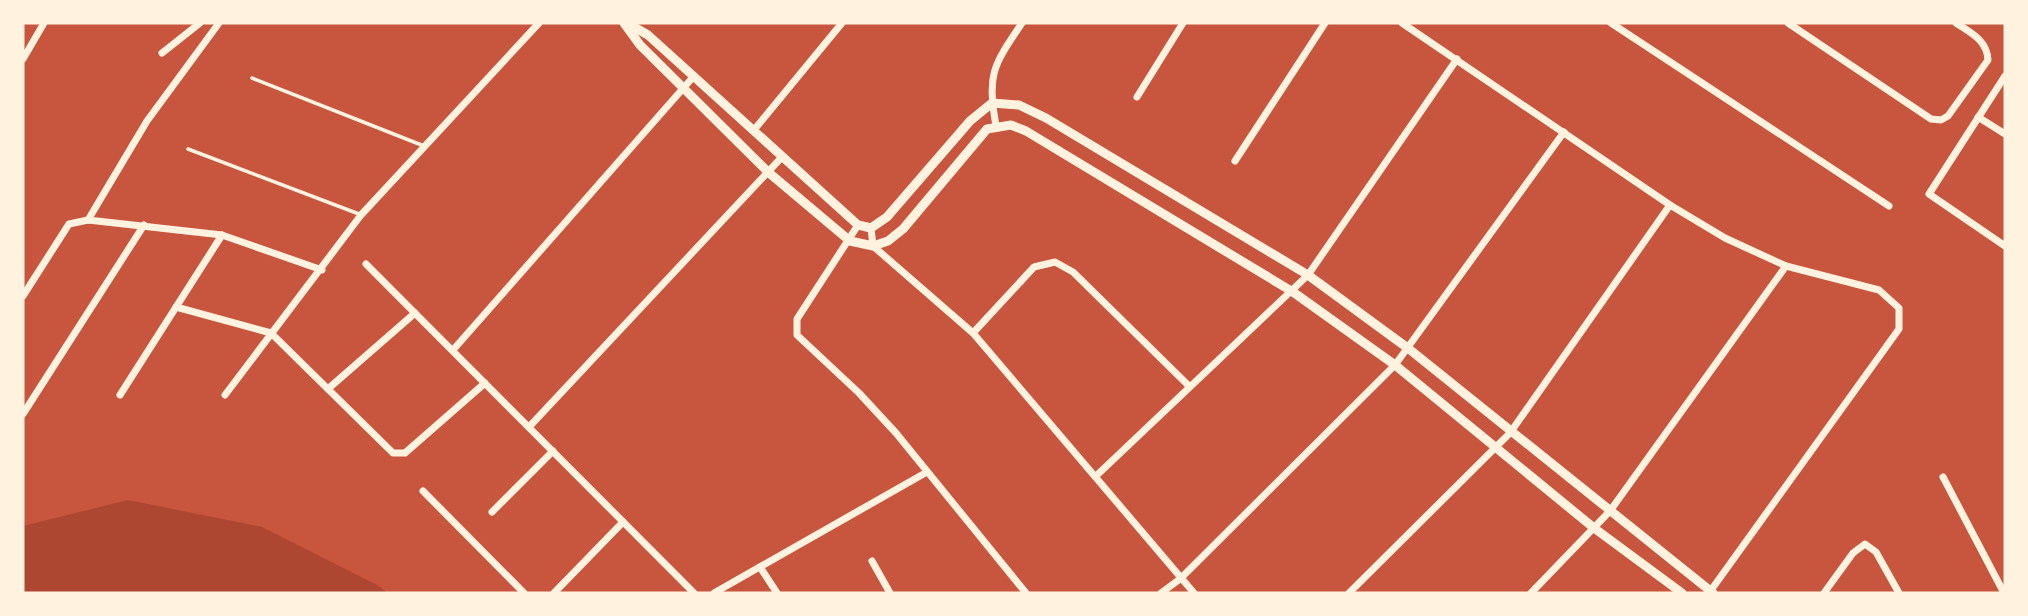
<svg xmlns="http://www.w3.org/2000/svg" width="2028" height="616" font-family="'Exo 2',sans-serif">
  <rect width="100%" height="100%" fill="#c8553d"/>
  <path fill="#ae4732" d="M 128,500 L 262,527 L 379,586 L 387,593 L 23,593 L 23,526 Z"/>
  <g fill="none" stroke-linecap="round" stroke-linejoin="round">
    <g stroke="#fff3e0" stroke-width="3.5">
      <path d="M 252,78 L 424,146"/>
      <path d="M 188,149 L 359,214"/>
    </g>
    <g stroke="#fff3e0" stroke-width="7">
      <path d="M 1402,23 L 1670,205 L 1725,238 L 1786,266 L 1879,290 L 1899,308 L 1899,329 L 1709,593"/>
      <path d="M 1611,23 L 1889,206"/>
      <path d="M 1788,23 L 1931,119 L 1941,120 L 1948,116 L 1988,60 C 1987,40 1971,33 1956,23"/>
      <path d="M 162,53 L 200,23"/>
      <path d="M 23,59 L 44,23"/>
      <path d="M 2005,76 L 1929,194 L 2005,246"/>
      <path d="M 1137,97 L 1183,23"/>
      <path d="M 1978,117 L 2005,134"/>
      <path d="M 996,126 C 987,73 993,66 1022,23"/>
      <path d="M 754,130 L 842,23"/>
      <path d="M 1235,161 L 1325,23"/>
      <path d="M 88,220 L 147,121 L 219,23"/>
      <path d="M 858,225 L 797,319 L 797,335 L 859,393 L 896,433 L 1026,593"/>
      <path d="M 871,228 L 873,246 L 973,333 L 1194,593"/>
      <path d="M 366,264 L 694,593"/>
      <path d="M 23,296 L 69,224 L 88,220 L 222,235 L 322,270"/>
      <path d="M 176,307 L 271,333 L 393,453 L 405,453 L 485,383"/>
      <path d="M 973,333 L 1034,267 L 1055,262 L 1073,272 L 1189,386"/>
      <path d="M 453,350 L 694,76"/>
      <path d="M 329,388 L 415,313"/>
      <path d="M 120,395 L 222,235"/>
      <path d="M 225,395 L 361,215 L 539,23"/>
      <path d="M 23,414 L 144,225"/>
      <path d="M 529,427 L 781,158"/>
      <path d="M 1096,476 L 1308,275 L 1457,59"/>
      <path d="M 1943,477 L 2004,593"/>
      <path d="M 423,491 L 524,593"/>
      <path d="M 492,512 L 553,451"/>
      <path d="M 872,561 L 890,593"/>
      <path d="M 760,567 L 777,593"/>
      <path d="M 554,593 L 623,522"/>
      <path d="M 714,593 L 927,472"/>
      <path d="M 1161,593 L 1180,579 L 1395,365 L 1564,132"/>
      <path d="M 1349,593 L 1510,433 L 1670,205"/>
      <path d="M 1531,593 L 1610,511 L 1786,266"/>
      <path d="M 1824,593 L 1853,553 L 1865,544 L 1876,552 L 1899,593"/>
    </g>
    <g stroke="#fff3e0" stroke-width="9">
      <path d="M 624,23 L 640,45 L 768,172 L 850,241 L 873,246 L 888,241 L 903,229 L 987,129 L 1011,125 L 1026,131 L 1293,292 L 1395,365 L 1594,528 L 1682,593"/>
      <path d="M 627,23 L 648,35 L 858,225 L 871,228 L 887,217 L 970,121 L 992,103 L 1019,105 L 1046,118 L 1308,275 L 1409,349 L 1713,593"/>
    </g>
  </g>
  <rect width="2028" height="616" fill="none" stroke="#fff3e0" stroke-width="49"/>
</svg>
